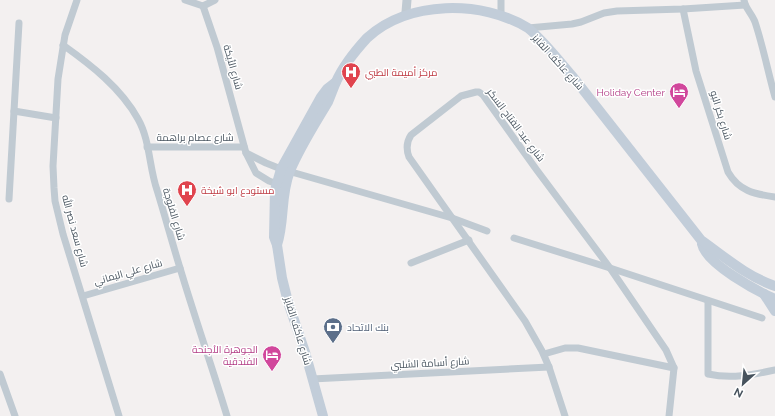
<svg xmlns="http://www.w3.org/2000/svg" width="775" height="416" font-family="Raleway,Cairo,sans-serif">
  <rect width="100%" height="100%" fill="#f3f0f0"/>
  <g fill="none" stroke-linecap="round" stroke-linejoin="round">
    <g stroke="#c0cad2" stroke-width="7">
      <path d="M 77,0 L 65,35 L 58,79 L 53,166 L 54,188 L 55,201 L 63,234 L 119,416"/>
      <path d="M 185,0 L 203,6"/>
      <path d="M 744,0 C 745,8 752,14 755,22 C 763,46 768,72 775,97"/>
      <path d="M 203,6 L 217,47 L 246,153 L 256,173 L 269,181 L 280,185"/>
      <path d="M 203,6 L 215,0"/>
      <path d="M 683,9 L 696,71 L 728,172 C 739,191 754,194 775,197"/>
      <path d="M 501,13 L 501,0"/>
      <path d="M 528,28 L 572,24 L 581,22 L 604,13 L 617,11 L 683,9 L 745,5"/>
      <path d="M 63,45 C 91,65 121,88 138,119 C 150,140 149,167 157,190 C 165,216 172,242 180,268 C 195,318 212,367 227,416"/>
      <path d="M 14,111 L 56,118"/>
      <path d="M 147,147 L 244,147"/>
      <path d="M 246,153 L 266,163 L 281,169 L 452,218 L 487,231"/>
      <path d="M 9,199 L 19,23"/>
      <path d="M 514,238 L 610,268 L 762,318"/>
      <path d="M 411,263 L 469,240"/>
      <path d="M 83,296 L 180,268"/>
      <path d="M 708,301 L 708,374 C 731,379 752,375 775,370"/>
      <path d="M 544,354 L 565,348 L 578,348 L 674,368"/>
      <path d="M 0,374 L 15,416"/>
      <path d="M 312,379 L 549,367"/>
      <path d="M 565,416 L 549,367 L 542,351 L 525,321 L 409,157 C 406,149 407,141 411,135 L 461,96 L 476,92 L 479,92 L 483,95 L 536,169 L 610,268 L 666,350 L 674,368 L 669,416"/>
    </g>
    <path stroke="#c0cad2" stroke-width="9" d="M 406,12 L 407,0"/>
    <g stroke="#c2cdd9" stroke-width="10">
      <path d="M 702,244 C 706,264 757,291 775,299"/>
      <path d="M 277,245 C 285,221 280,196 290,171 C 300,147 315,124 328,102 C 331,95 333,89 336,82 C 343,66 356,50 367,38 C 408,0 482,0 528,28 C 545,42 559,61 573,77 L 701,240 C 725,257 746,276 775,286"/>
      <path d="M 764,294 L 775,311"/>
      <path d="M 323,416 L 305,352 L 288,302 L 282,278 L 277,245 L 274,237 L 275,190 L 281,169 L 321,97 L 327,89 L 336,82"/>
    </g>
  </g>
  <defs>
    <symbol id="hospital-pin" viewBox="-11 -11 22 30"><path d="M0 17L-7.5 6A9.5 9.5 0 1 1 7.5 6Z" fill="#e0444e" stroke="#fff"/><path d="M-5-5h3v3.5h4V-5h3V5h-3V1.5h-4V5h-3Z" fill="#fff"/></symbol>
    <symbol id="hotel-pin" viewBox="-11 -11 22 30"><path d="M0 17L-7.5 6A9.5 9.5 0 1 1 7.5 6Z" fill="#d1479c" stroke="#fff"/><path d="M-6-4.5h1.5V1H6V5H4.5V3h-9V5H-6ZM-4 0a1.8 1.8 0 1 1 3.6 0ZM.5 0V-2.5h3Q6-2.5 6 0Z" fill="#fff"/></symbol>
    <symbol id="bank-pin" viewBox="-11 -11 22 30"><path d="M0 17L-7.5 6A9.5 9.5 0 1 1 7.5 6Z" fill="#5c6f8a" stroke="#fff"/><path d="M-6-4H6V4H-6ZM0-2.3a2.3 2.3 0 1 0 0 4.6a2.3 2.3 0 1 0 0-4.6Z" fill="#fff"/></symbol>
  </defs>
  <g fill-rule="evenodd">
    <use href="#hospital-pin" x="340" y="61" width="22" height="30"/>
    <use href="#hotel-pin" x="668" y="81" width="22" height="30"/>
    <use href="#hospital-pin" x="176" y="179" width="22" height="30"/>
    <use href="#bank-pin" x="322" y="316" width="22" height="30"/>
    <use href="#hotel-pin" x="261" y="344" width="22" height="30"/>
  </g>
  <g text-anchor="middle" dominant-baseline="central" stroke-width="3" stroke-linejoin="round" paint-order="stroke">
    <g font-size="10" fill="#47535e" stroke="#fff">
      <text transform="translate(558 62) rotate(48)">شارع عاكف الفايز</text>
      <text transform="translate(233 67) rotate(74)">شارع الأيكة</text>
      <text transform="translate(721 115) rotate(73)">شارع بكر البو</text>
      <text transform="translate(516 125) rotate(53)">شارع عبد الفتاح السكر</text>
      <text x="195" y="137">شارع عصام براهمة</text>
      <text transform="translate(174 214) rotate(73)">شارع الفلوجة</text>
      <text transform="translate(75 231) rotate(75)">شارع سعد نصر الله</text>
      <text transform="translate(128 272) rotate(-16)">شارع علي اليماني</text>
      <text transform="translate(298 331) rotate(73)">شارع عاكف الفايز</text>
      <text transform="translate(430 363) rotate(-3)">شارع أسامة الشلبي</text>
    </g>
    <g font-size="10" fill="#be3a42" stroke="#fff" text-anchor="start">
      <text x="365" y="72">مركز أميمة الطبي</text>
      <text x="201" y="190">مستودع ابو شيخة</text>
    </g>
    <g font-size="10" fill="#b23c85" stroke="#fff" text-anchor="end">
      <text x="665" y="92">Holiday Center</text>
      <text x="258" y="349">الجوهرة الأجنحة<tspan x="258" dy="12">الفندقية</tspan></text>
    </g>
    <g font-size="10" fill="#4e5e75" stroke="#fff" text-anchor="start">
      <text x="347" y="327">بنك الاتحاد</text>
    </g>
  </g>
  <g transform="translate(743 384) rotate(207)" stroke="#ffffff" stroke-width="3" paint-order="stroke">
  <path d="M0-3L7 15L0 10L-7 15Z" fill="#47535e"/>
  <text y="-6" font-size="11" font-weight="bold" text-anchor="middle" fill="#47535e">N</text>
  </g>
</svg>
